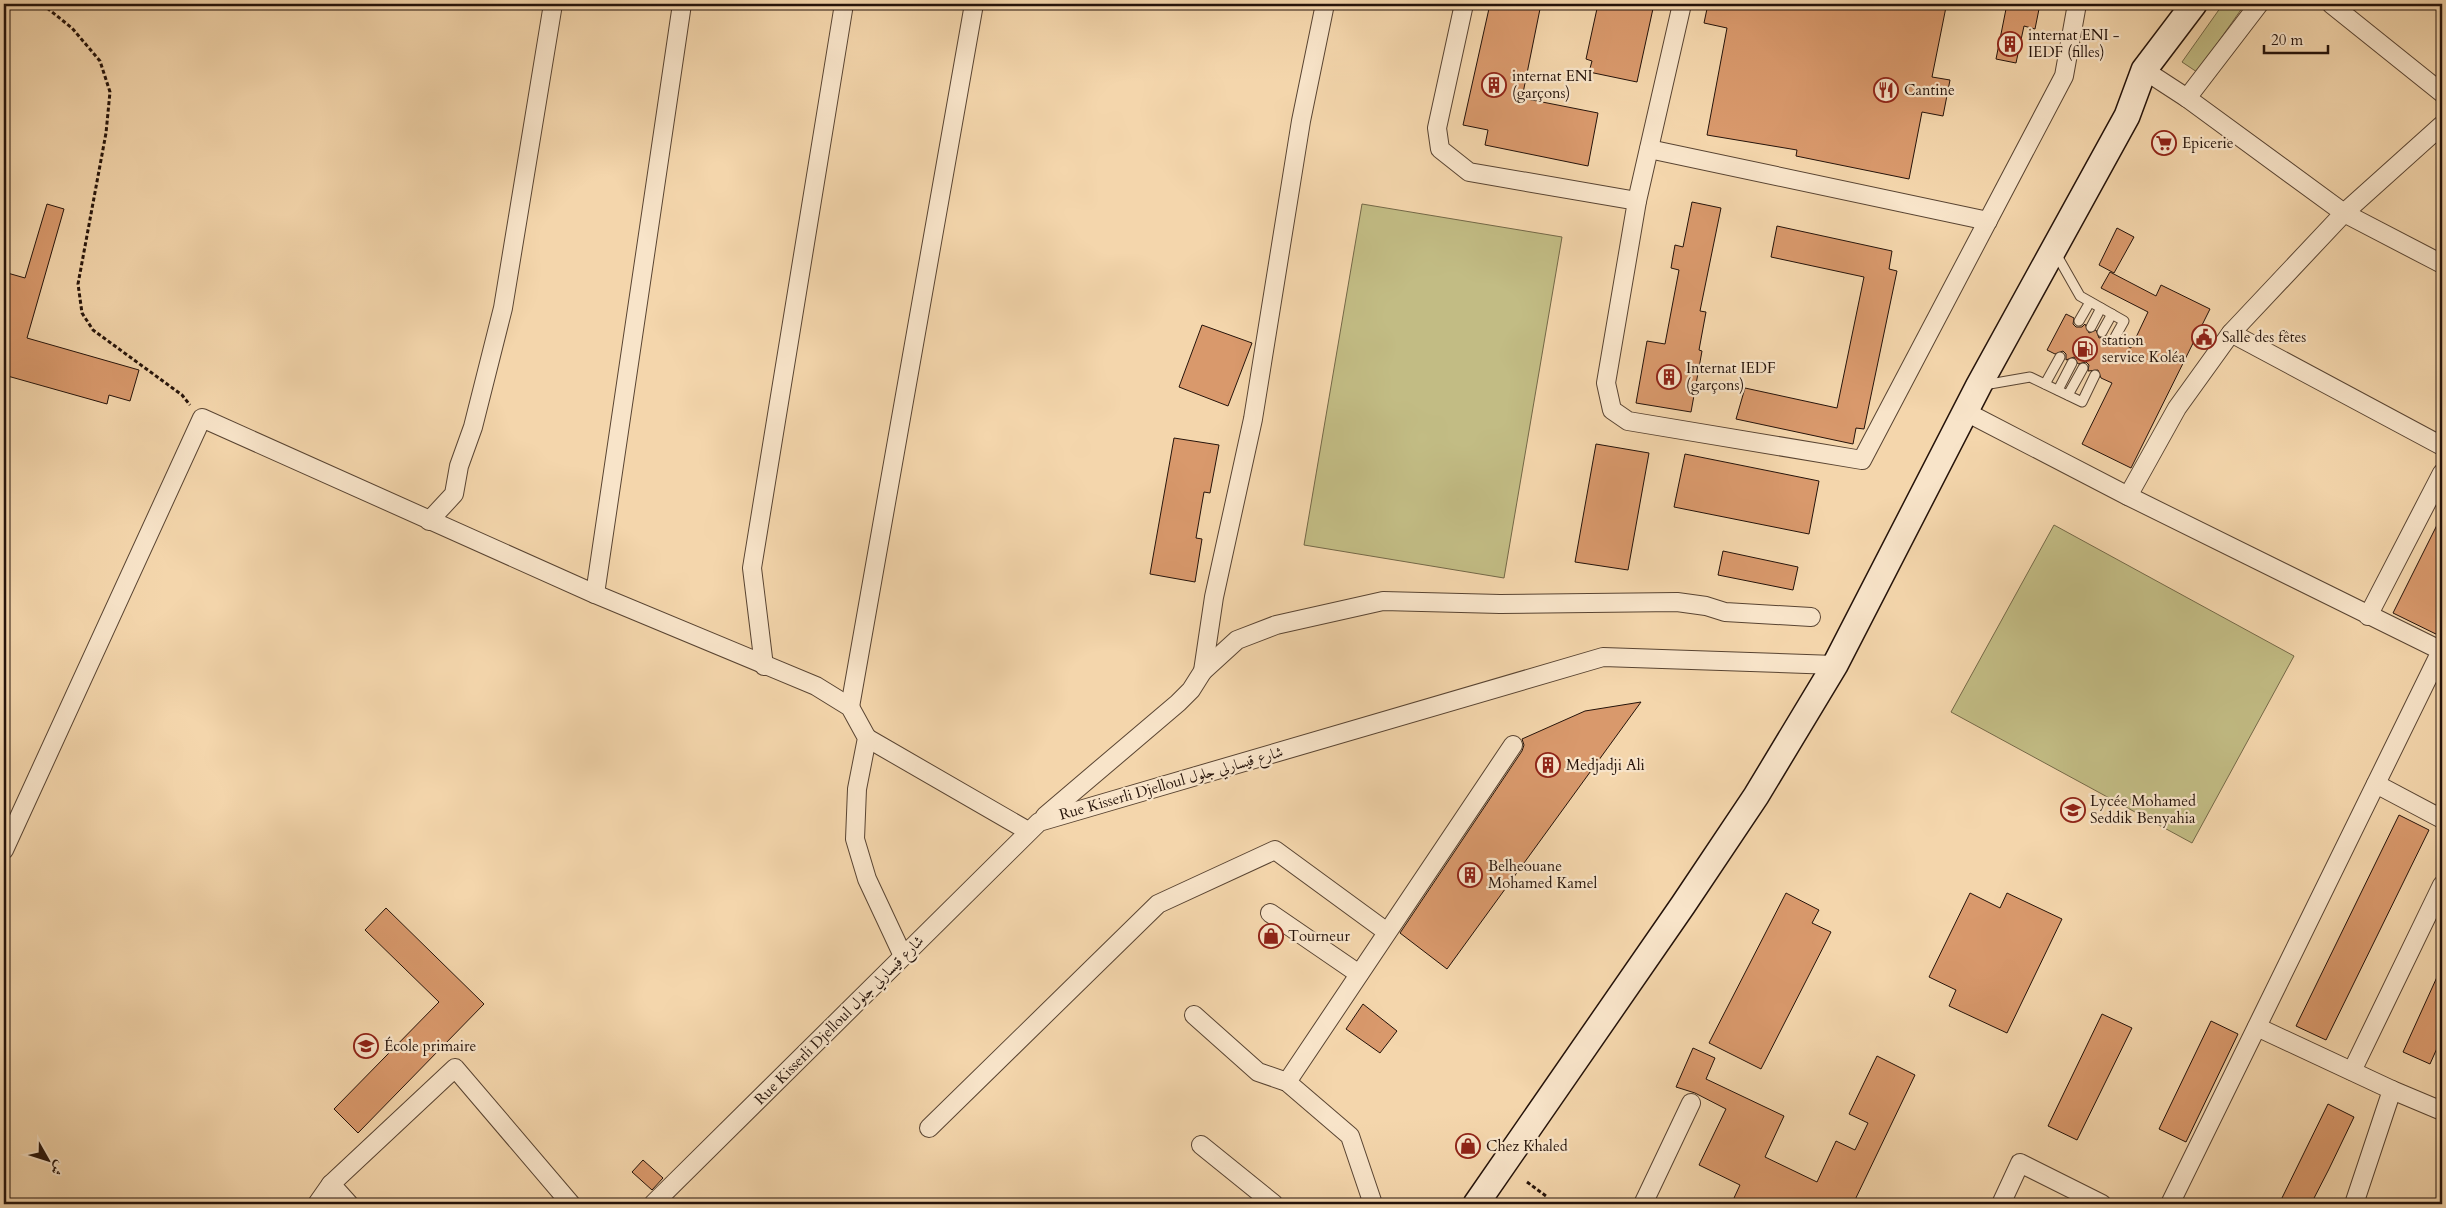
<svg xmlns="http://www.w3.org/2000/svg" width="2446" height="1208" font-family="Cardo,Amiri,serif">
  <rect width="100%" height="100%" fill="#f4d6ac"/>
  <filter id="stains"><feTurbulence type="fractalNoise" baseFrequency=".004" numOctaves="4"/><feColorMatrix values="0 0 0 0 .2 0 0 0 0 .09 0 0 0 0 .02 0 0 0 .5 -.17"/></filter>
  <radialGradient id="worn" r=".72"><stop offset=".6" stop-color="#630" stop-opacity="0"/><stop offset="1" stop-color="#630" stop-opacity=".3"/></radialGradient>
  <g fill="#c2bc84" stroke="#746847">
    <path d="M 2223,4 L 2245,4 L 2197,72 L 2182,62 Z"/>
    <path d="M 1362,204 L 1562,237 L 1504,578 L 1304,545 Z"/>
    <path d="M 2054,525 L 2294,656 L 2192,843 L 1951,712 Z"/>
  </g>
  <g fill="#d9996c" stroke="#25130a">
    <path d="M 1490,4 L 1541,4 L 1522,98 L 1598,113 L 1588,166 L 1485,145 L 1488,130 L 1463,125 Z"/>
    <path d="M 1598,4 L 1654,4 L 1637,82 L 1589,72 L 1592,61 L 1586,59 Z"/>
    <path d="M 1708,4 L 1930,4 L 1946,7 L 1932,77 L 1950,80 L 1943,116 L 1922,112 L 1909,179 L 1796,156 L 1797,150 L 1707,135 L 1727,28 L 1704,23 Z"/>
    <path d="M 2007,4 L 2040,4 L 2035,29 L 2024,26 L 2016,63 L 1996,59 Z"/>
    <path d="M 1692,202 L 1721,208 L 1700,311 L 1706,312 L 1699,350 L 1702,351 L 1691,412 L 1636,403 L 1647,341 L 1665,344 L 1679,270 L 1671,268 L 1675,245 L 1683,247 Z"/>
    <path d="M 47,204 L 64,209 L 27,338 L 139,370 L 130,401 L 109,395 L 107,404 L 4,375 L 4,272 L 25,278 Z"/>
    <path d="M 1777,226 L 1892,251 L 1889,269 L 1897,271 L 1864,429 L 1856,428 L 1853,444 L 1736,419 L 1745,388 L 1837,408 L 1864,277 L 1771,257 Z"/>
    <path d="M 2117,228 L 2134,237 L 2114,273 L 2099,265 Z"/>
    <path d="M 2110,272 L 2156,296 L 2161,285 L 2210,309 L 2131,468 L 2082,444 L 2112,383 L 2101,378 L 2098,370 L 2088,371 L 2089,365 L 2086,362 L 2078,364 L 2074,357 L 2066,360 L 2066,354 L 2063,351 L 2055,354 L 2047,350 L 2066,314 L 2074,318 L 2073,324 L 2076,327 L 2082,327 L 2085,324 L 2089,333 L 2096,330 L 2099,338 L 2108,336 L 2108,342 L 2111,345 L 2120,342 L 2131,348 L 2148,312 L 2101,288 Z"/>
    <path d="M 1202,325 L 1252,343 L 1228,406 L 1179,387 Z"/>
    <path d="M 1174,438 L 1219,445 L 1210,493 L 1204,492 L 1196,538 L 1202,539 L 1195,582 L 1150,574 Z"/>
    <path d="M 1596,444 L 1649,453 L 1628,570 L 1575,562 Z"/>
    <path d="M 1685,454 L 1819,481 L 1809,534 L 1674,507 Z"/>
    <path d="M 2442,515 L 2442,637 L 2393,613 Z"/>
    <path d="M 1723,551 L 1798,567 L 1793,590 L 1718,575 Z"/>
    <path d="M 1641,702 L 1447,969 L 1400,933 L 1522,751 L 1524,745 L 1522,739 L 1585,711 Z"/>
    <path d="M 2399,815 L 2429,830 L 2326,1040 L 2296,1026 Z"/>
    <path d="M 1786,893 L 1819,910 L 1812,923 L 1831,932 L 1761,1069 L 1709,1043 Z"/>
    <path d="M 1970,893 L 2000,908 L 2007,893 L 2062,919 L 2007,1033 L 1949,1006 L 1956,990 L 1929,977 Z"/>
    <path d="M 386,908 L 484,1004 L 358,1133 L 334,1109 L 439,1002 L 365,930 Z"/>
    <path d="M 2442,966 L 2442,1037 L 2430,1064 L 2403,1052 Z"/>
    <path d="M 1363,1004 L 1397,1031 L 1380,1053 L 1346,1029 Z"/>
    <path d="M 2102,1014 L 2132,1028 L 2077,1140 L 2048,1126 Z"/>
    <path d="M 2211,1021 L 2238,1034 L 2186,1142 L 2159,1129 Z"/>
    <path d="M 1693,1048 L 1715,1058 L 1706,1079 L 1784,1116 L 1765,1157 L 1817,1182 L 1836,1141 L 1855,1150 L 1868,1123 L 1849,1114 L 1877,1056 L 1915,1075 L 1853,1204 L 1748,1204 L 1734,1198 L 1740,1185 L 1699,1165 L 1726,1109 L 1695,1093 L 1676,1087 Z"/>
    <path d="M 2328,1104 L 2354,1117 L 2329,1169 L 2311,1204 L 2279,1204 Z"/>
    <path d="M 643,1160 L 663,1178 L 652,1190 L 632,1172 Z"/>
  </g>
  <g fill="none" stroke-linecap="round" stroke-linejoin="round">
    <defs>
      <g id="lane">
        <path d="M 2055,252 L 2080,296 L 2124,321 L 2114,339"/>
        <path d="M 2079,321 L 2090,302"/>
        <path d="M 2091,327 L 2101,308"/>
        <path d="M 2102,332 L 2112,314"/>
        <path d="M 2045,384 L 2060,357"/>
        <path d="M 1984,385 L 2030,377 L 2082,402 L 2095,375"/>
        <path d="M 2058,390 L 2072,363"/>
        <path d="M 2068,395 L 2083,368"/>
      </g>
      <g id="street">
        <path d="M 1464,4 L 1437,128 L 1440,149 L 1469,172 L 1637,201 L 1606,383 L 1612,410 L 1628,421 L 1862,460 L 2064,76 L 2077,4"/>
        <path d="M 2331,4 L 2442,93"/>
        <path d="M 2144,70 L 2187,98 L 2344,213 L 2442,264"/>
        <path d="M 2187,98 L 2259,4"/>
        <path d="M 1649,149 L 1988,221"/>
        <path d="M 1637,201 L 1682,4"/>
        <path d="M 2231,333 L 2442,446"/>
        <path d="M 1966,412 L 2128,496 L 2442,651"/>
        <path d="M 2128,496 L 2177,408 L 2231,333 L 2344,213 L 2442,125"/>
        <path d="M 429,521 L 454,494 L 459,466 L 473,427 L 503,308 L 553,4"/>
        <path d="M 595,594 L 682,4"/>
        <path d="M 2368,616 L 2442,473"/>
        <path d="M 764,666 L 752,568 L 844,4"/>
        <path d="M 1203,671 L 1237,640 L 1276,625 L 1383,601 L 1500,604 L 1677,602 L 1706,606 L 1725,612 L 1811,617"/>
        <path d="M 850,707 L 974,4"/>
        <path d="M 867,738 L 1028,831"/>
        <path d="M 2376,784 L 2442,819"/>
        <path d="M 1045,816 L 1178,703 L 1191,690 L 1203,671 L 1214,597 L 1253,419 L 1301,121 L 1325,4"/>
        <path d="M 4,850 L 202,418 L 595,594 L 816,686 L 850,707 L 867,738 L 857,789 L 855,839 L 867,879 L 903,956"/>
        <path d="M 1270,913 L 1359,974"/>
        <path d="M 1194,1015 L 1258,1072 L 1287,1082 L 1350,1136 L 1373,1204"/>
        <path d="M 2257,1027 L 2392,1090 L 2354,1204"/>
        <path d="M 2352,1071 L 2442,885"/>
        <path d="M 1287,1082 L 1513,745"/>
        <path d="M 2392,1090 L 2442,1111"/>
        <path d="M 929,1128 L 1158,904 L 1275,850 L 1387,932"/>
        <path d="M 1201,1145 L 1274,1204"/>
        <path d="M 331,1184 L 349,1204"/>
        <path d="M 317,1204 L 331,1184 L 455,1068 L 571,1204"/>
        <path d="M 653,1204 L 1039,822 L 1603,657 L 1835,665"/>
        <path d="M 1643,1204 L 1691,1103"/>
        <path d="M 2001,1204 L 2020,1163 L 2102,1204"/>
        <path d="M 2170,1204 L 2442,649"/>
      </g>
      <path id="secondary" d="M 1476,1204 L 1683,905 L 1756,796 L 1835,665 L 1979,385 L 2127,116 L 2144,70 L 2194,4"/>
    </defs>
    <use href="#lane" stroke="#594432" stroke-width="11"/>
    <use href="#street" stroke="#594432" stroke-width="20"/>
    <use href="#secondary" stroke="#25130a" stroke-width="28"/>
    <g stroke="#25130a" stroke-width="3" stroke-dasharray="4 2.5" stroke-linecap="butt">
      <path d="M 42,4 L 72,28 L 100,61 L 110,92 L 106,133 L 78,284 L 82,313 L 93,330 L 182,395 L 190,405"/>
      <path d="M 1527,1182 L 1546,1196"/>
    </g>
    <use href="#lane" stroke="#f8e4c9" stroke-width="9"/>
    <use href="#street" stroke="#f8e4c9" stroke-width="18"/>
    <use href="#secondary" stroke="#f8e4c9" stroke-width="25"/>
  </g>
  <defs>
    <symbol id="building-ring" viewBox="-11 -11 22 22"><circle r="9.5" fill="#f8e4c9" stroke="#8f2418" stroke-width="1.5"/><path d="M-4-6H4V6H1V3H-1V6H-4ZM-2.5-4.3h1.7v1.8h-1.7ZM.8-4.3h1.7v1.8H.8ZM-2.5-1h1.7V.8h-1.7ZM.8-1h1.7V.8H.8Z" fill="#8f2418"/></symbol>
    <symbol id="restaurant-ring" viewBox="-11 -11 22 22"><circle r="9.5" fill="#f8e4c9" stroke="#8f2418" stroke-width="1.5"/><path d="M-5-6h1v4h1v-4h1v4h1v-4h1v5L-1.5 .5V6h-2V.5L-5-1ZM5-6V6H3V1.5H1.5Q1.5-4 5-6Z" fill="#8f2418"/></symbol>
    <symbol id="supermarket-ring" viewBox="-11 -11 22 22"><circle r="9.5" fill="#f8e4c9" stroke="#8f2418" stroke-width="1.5"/><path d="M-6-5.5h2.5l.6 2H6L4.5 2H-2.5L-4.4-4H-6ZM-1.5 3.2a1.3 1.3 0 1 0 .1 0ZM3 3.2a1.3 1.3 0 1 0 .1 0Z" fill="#8f2418"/></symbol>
    <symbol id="civic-ring" viewBox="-11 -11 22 22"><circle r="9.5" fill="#f8e4c9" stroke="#8f2418" stroke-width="1.5"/><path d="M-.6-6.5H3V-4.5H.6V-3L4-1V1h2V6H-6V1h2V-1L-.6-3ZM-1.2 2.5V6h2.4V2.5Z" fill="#8f2418"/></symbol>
    <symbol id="fuel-ring" viewBox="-11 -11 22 22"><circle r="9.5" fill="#f8e4c9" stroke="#8f2418" stroke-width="1.5"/><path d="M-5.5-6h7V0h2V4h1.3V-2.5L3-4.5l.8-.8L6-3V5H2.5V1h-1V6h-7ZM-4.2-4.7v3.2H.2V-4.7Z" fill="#8f2418"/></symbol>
    <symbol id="school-ring" viewBox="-11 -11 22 22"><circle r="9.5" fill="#f8e4c9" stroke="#8f2418" stroke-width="1.5"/><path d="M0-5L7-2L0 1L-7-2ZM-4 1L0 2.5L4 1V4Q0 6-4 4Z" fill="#8f2418"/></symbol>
    <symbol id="shop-ring" viewBox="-11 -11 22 22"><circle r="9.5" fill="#f8e4c9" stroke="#8f2418" stroke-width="1.5"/><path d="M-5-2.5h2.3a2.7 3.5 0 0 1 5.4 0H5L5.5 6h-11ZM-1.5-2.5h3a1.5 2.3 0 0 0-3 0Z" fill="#8f2418"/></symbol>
  </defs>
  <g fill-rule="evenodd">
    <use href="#building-ring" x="1996" y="30" width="28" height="28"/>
    <use href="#building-ring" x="1480" y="71" width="28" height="28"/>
    <use href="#restaurant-ring" x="1872" y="76" width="28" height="28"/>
    <use href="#supermarket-ring" x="2150" y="129" width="28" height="28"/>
    <use href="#civic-ring" x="2190" y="323" width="28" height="28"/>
    <use href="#fuel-ring" x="2071" y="335" width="28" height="28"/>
    <use href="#building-ring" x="1655" y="363" width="28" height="28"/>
    <use href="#building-ring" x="1534" y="751" width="28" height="28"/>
    <use href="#school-ring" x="2059" y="796" width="28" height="28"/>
    <use href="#building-ring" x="1456" y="861" width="28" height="28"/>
    <use href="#shop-ring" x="1257" y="922" width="28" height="28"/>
    <use href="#school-ring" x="352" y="1032" width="28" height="28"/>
    <use href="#shop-ring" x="1454" y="1132" width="28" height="28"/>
  </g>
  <g text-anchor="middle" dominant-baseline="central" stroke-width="4.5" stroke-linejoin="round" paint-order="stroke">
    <g font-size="15" fill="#25130a" stroke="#f8e4c9" text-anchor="start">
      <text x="2028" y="35">internat ENI -<tspan x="2028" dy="17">IEDF (filles)</tspan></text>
      <text x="1512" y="76">internat ENI<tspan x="1512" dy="17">(garçons)</tspan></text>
      <text x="1904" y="90">Cantine</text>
      <text x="2182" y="143">Epicerie</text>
      <text x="2222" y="337">Salle des fêtes</text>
      <text x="2102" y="340">station<tspan x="2102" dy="17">service Koléa</tspan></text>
      <text x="1686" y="368">Internat IEDF<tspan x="1686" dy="17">(garçons)</tspan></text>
      <text x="1566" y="765">Medjadji Ali</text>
      <text x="2090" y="801">Lycée Mohamed<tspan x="2090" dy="17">Seddik Benyahia</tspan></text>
      <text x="1488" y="866">Belheouane<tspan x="1488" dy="17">Mohamed Kamel</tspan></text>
      <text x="1288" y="936">Tourneur</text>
      <text x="384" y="1046">École primaire</text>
      <text x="1486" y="1146">Chez Khaled</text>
    </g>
    <g font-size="15" fill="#25130a" stroke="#f8e4c9">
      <text transform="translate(1171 783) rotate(-16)">Rue Kisserli Djelloul شارع قيسارلي جلول</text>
      <text transform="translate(839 1020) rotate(-45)">Rue Kisserli Djelloul شارع قيسارلي جلول</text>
    </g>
  </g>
  <rect width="2446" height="1208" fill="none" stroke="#f4d6ac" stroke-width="20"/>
  <rect x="5" y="5" width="2436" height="1198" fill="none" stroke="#25130a" stroke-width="2.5"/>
  <rect x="10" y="10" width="2426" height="1188" fill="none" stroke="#25130a"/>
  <g transform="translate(48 1160) rotate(129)" stroke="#f8e4c9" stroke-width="4" paint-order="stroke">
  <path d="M0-4L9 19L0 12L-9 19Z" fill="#25130a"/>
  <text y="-8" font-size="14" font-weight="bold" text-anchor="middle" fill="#25130a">ش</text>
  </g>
  <path d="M2264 45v8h64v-8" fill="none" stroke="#25130a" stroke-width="2.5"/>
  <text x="2271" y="45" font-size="15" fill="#25130a" stroke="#f8e4c9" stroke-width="4" paint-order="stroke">20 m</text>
  <rect width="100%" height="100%" filter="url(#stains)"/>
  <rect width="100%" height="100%" fill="url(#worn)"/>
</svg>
